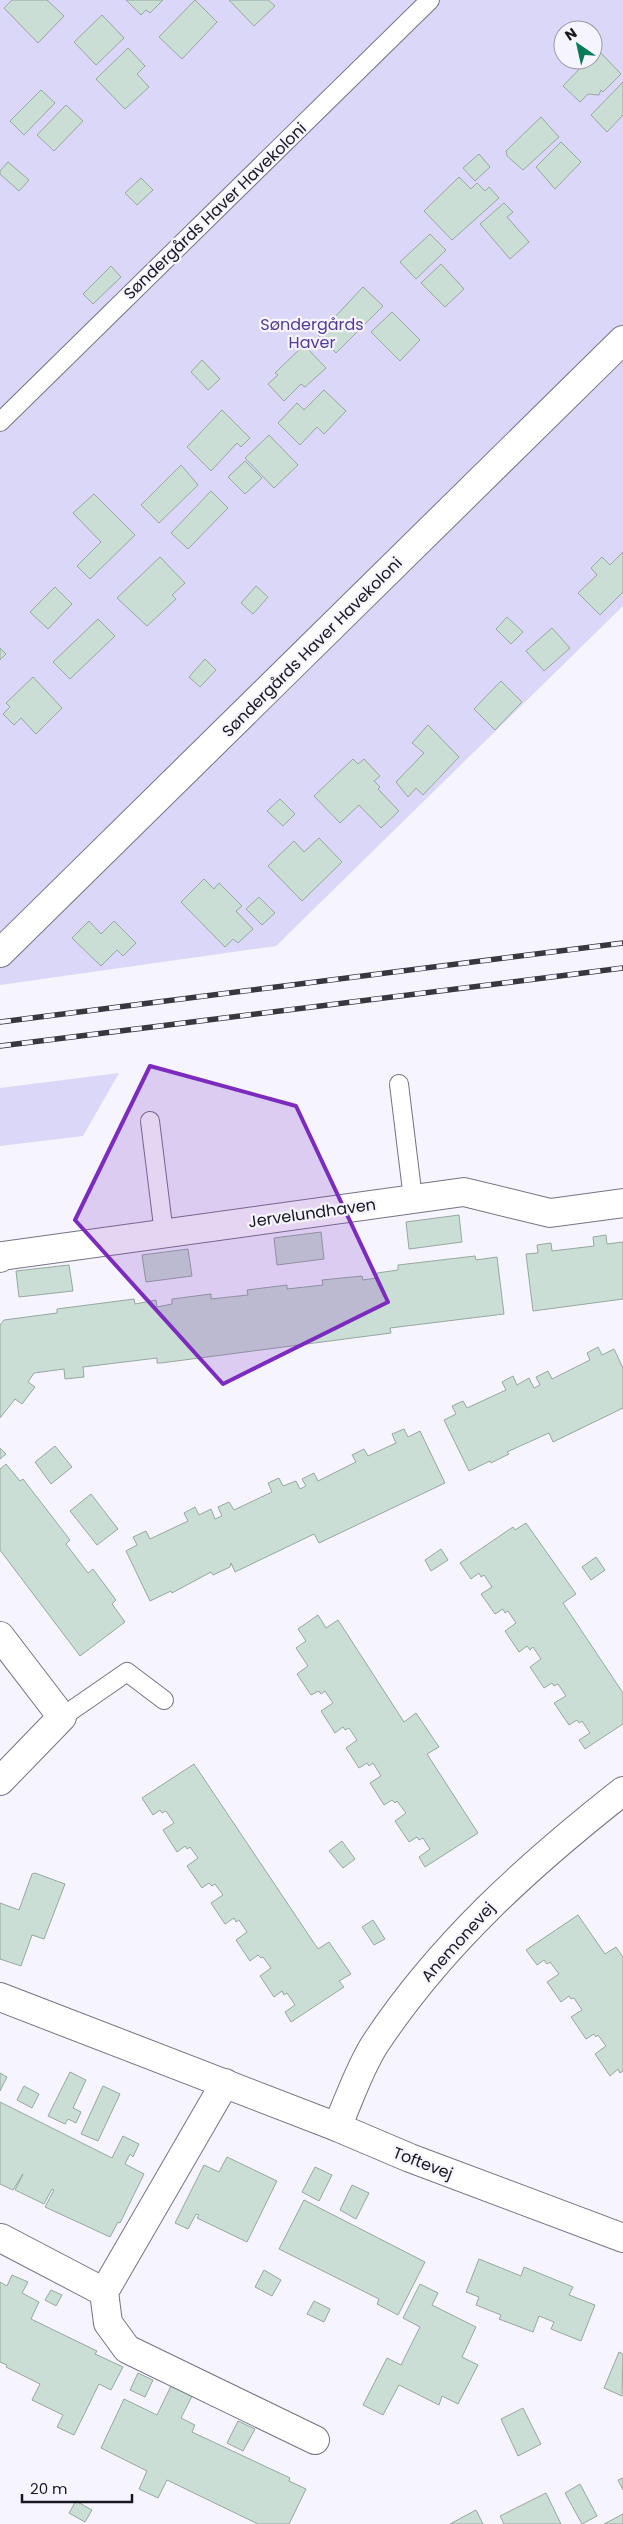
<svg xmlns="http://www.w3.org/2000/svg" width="623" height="2524" font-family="Poppins,sans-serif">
  <rect width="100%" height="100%" fill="#f6f4ff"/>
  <g fill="#dbd7f8" fill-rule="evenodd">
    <path d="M 0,0 L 623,0 L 623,606 L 276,946 L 0,985 ZM 563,30 L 593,30 L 593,60 L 563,60 Z"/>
    <path d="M 119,1073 L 83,1136 L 0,1146 L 0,1088 Z"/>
  </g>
  <g fill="#cbded5" stroke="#96a89f">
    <path d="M 12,0 L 47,0 L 64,16 L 38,43 L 4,8 Z"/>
    <path d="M 126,0 L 163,0 L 150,13 L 146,10 L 141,15 Z"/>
    <path d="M 195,0 L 217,22 L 182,59 L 159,37 Z"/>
    <path d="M 229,0 L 268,0 L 275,6 L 254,26 Z"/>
    <path d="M 102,15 L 124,38 L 96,65 L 74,42 Z"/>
    <path d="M 128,48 L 145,66 L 137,74 L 149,87 L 125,109 L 96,79 Z"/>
    <path d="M 598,50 L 621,74 L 603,92 L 601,90 L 599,95 L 588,94 L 580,102 L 563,86 L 588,60 L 593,60 L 593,55 Z"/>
    <path d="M 623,82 L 623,115 L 607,132 L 591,115 Z"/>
    <path d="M 41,90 L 55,103 L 24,135 L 10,121 Z"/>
    <path d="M 66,105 L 83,121 L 54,151 L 37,135 Z"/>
    <path d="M 541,117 L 559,137 L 523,170 L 507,156 L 506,151 Z"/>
    <path d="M 561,142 L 581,162 L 555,189 L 536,167 Z"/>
    <path d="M 479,154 L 490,167 L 475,181 L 463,168 Z"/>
    <path d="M 8,162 L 29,180 L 19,191 L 0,174 L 0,171 Z"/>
    <path d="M 459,177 L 471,189 L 477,183 L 485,191 L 489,187 L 499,198 L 452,240 L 424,211 Z"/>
    <path d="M 141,178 L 153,190 L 137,205 L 125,193 Z"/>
    <path d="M 504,203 L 513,212 L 507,217 L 529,242 L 510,259 L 480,224 Z"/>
    <path d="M 430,234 L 446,250 L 416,279 L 400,262 Z"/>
    <path d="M 441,264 L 464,289 L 445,307 L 421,283 Z"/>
    <path d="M 111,266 L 121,277 L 93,304 L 83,294 Z"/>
    <path d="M 363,287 L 383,306 L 336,353 L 318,335 Z"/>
    <path d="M 392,312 L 420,340 L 400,361 L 371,332 Z"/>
    <path d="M 304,345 L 326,368 L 305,387 L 301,384 L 284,401 L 268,384 L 278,375 L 275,373 Z"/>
    <path d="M 202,360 L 220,379 L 208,390 L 191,372 Z"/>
    <path d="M 324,390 L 346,411 L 324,434 L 317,427 L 300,445 L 278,423 L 297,403 L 304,410 Z"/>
    <path d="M 222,410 L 250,438 L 241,447 L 237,443 L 211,471 L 187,447 Z"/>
    <path d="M 269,435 L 298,465 L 274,488 L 245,458 Z"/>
    <path d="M 245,461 L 262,478 L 245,494 L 228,477 Z"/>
    <path d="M 181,465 L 198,485 L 159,523 L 141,505 Z"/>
    <path d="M 211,491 L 228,508 L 188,549 L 171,533 Z"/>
    <path d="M 94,494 L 135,535 L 90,579 L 77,566 L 101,542 L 73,513 Z"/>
    <path d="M 623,552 L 623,592 L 600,615 L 578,593 L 597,575 L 591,568 L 602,557 L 610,565 Z"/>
    <path d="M 160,557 L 185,583 L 172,595 L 176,599 L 147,626 L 117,598 Z"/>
    <path d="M 256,586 L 268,597 L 253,614 L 241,603 Z"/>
    <path d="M 55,587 L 72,604 L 48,629 L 30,612 Z"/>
    <path d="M 507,617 L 523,632 L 511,644 L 496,629 Z"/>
    <path d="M 98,619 L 115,636 L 70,679 L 53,662 Z"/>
    <path d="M 552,628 L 570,648 L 544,671 L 526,651 Z"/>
    <path d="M 0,648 L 6,654 L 0,660 Z"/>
    <path d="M 205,659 L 216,670 L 200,687 L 189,677 Z"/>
    <path d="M 33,677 L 62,708 L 36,734 L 21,718 L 14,725 L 3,714 L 10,707 L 6,703 Z"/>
    <path d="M 501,681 L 522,702 L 495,730 L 474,709 Z"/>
    <path d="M 428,725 L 459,757 L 423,795 L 416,788 L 408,797 L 396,782 L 424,753 L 412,743 Z"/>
    <path d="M 353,759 L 358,764 L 364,759 L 380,776 L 374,781 L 380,787 L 378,789 L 399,811 L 381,828 L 359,805 L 340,823 L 314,796 Z"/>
    <path d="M 280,799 L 295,814 L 283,826 L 267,811 Z"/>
    <path d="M 319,838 L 342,862 L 302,901 L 268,866 L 294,841 L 304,852 Z"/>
    <path d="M 204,879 L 214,889 L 219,883 L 242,906 L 236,911 L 253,929 L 238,943 L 233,939 L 225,947 L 181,902 Z"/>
    <path d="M 259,897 L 275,913 L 262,925 L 246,909 Z"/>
    <path d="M 89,921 L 101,934 L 114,921 L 136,943 L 123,956 L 117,950 L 101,966 L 72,938 Z"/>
    <path d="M 459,1215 L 462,1242 L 409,1249 L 406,1222 Z"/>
    <path d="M 321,1232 L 324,1259 L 277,1265 L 274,1238 Z"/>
    <path d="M 606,1235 L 607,1244 L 623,1242 L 623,1299 L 533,1311 L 526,1254 L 538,1253 L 537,1245 L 551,1243 L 552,1251 L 594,1246 L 593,1237 Z"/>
    <path d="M 188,1249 L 192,1276 L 146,1282 L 142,1255 Z"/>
    <path d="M 475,1256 L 476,1260 L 497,1257 L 504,1314 L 390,1328 L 391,1333 L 161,1363 L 157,1363 L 157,1358 L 83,1367 L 84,1377 L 65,1379 L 64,1369 L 34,1373 L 28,1382 L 35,1387 L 22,1404 L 15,1399 L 0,1418 L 0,1325 L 4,1320 L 57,1313 L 57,1309 L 134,1299 L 135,1304 L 156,1300 L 157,1307 L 172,1304 L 172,1299 L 211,1294 L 211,1299 L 248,1295 L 247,1290 L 287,1285 L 287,1289 L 323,1285 L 322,1280 L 362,1276 L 363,1280 L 377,1278 L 377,1273 L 398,1270 L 398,1265 Z"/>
    <path d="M 69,1265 L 73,1291 L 19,1297 L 16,1271 Z"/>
    <path d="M 598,1347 L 602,1355 L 614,1349 L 623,1368 L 623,1408 L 553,1442 L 549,1433 L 507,1452 L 509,1454 L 491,1463 L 490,1461 L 469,1471 L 444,1420 L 456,1414 L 452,1406 L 463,1401 L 467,1408 L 506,1390 L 502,1382 L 513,1376 L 517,1385 L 529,1378 L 534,1388 L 540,1385 L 536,1377 L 548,1371 L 552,1379 L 590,1360 L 587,1353 Z"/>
    <path d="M 404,1429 L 408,1437 L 420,1431 L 445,1483 L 319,1543 L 314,1534 L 235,1572 L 231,1563 L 230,1567 L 213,1575 L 211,1572 L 172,1593 L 171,1591 L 150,1601 L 126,1551 L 137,1545 L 133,1537 L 146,1531 L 150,1539 L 188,1521 L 184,1513 L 195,1507 L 199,1515 L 211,1509 L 215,1519 L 222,1516 L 218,1507 L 229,1502 L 234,1510 L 272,1492 L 268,1483 L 279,1478 L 283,1486 L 296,1481 L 300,1489 L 306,1486 L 302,1479 L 314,1473 L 318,1481 L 356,1462 L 352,1455 L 364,1449 L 368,1456 L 396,1443 L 392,1434 Z"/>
    <path d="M 55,1446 L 72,1467 L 51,1484 L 35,1462 Z"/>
    <path d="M 0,1448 L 6,1454 L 0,1459 Z"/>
    <path d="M 6,1464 L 20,1481 L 23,1479 L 70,1540 L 66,1544 L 88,1573 L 93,1569 L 116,1600 L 112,1604 L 125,1622 L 80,1656 L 0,1550 L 0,1469 Z"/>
    <path d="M 91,1494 L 118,1529 L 97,1545 L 70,1511 Z"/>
    <path d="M 526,1523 L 576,1594 L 563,1603 L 623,1693 L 623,1724 L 585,1749 L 579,1740 L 590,1733 L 582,1721 L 579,1723 L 577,1720 L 569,1725 L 554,1703 L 566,1696 L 558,1684 L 554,1686 L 552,1683 L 544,1688 L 530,1667 L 541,1659 L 533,1647 L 530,1650 L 527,1646 L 519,1652 L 505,1631 L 516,1623 L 508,1611 L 505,1613 L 503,1609 L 495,1614 L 481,1594 L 492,1587 L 484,1575 L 481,1577 L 479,1573 L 471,1579 L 460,1563 L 513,1527 L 515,1530 Z"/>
    <path d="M 441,1549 L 448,1560 L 431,1571 L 425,1560 Z"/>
    <path d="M 596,1557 L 605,1570 L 591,1580 L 582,1567 Z"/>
    <path d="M 318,1615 L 326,1628 L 338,1620 L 404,1722 L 416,1713 L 439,1747 L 427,1754 L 478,1833 L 425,1867 L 419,1857 L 430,1849 L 423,1838 L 419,1840 L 417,1837 L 409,1842 L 395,1821 L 406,1813 L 397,1801 L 395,1803 L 392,1800 L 384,1805 L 370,1783 L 381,1776 L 373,1763 L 369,1766 L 367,1763 L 359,1768 L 346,1748 L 357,1740 L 349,1728 L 345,1730 L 343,1727 L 335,1733 L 321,1711 L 333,1703 L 325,1691 L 321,1694 L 319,1691 L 311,1695 L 297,1674 L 308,1666 L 296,1648 L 306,1641 L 298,1629 Z"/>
    <path d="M 194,1764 L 318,1949 L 329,1942 L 351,1974 L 339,1981 L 344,1987 L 291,2022 L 285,2012 L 295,2005 L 287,1993 L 284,1995 L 282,1991 L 274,1997 L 260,1976 L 271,1968 L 263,1957 L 261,1958 L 258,1955 L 250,1961 L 236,1940 L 247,1932 L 239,1920 L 236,1922 L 234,1918 L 225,1924 L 211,1903 L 223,1895 L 215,1884 L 212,1886 L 209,1883 L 202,1888 L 187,1866 L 198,1858 L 190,1847 L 187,1849 L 185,1846 L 177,1852 L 163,1830 L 174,1823 L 166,1811 L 162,1813 L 160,1810 L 153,1815 L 142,1798 Z"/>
    <path d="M 342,1841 L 355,1859 L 343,1868 L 329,1851 Z"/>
    <path d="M 35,1873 L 65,1884 L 44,1939 L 32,1935 L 21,1966 L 0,1959 L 0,1903 L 19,1910 L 32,1874 Z"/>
    <path d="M 578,1915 L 605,1954 L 616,1947 L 623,1957 L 623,2071 L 620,2073 L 618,2069 L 610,2076 L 595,2054 L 606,2046 L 598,2035 L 596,2037 L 594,2034 L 586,2039 L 571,2017 L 582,2010 L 574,1998 L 571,1999 L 569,1996 L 561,2002 L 547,1982 L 559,1974 L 550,1962 L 547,1964 L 544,1960 L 537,1965 L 526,1950 Z"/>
    <path d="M 373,1920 L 385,1939 L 374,1945 L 362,1927 Z"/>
    <path d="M 70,2072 L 86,2080 L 73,2108 L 81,2112 L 76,2123 L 68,2119 L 65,2124 L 48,2116 Z"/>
    <path d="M 0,2073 L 7,2077 L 0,2091 Z"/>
    <path d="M 24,2086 L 39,2094 L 32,2108 L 17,2100 Z"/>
    <path d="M 103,2086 L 120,2094 L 98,2141 L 81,2134 Z"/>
    <path d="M 0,2102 L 112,2158 L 123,2136 L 139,2144 L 133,2157 L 130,2154 L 125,2164 L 144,2174 L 120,2223 L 118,2222 L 110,2237 L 45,2207 L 54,2190 L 52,2189 L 44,2204 L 15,2190 L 23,2174 L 13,2190 L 0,2184 Z"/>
    <path d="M 227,2157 L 277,2181 L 247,2242 L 197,2218 L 199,2215 L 196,2214 L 188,2229 L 175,2223 L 204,2165 L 219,2172 Z"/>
    <path d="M 315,2167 L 332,2175 L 319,2201 L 302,2192 Z"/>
    <path d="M 352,2185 L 369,2193 L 356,2219 L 340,2210 Z"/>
    <path d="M 304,2200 L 425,2262 L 398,2315 L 377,2304 L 379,2299 L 279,2249 Z"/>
    <path d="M 479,2259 L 521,2276 L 524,2267 L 573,2287 L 569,2295 L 595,2305 L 581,2341 L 551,2329 L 554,2322 L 539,2316 L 533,2332 L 499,2319 L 501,2315 L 476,2305 L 479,2297 L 466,2292 Z"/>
    <path d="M 264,2270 L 281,2280 L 272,2296 L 255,2287 Z"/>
    <path d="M 12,2275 L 28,2282 L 22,2293 L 39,2302 L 31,2319 L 97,2351 L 95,2354 L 123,2367 L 111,2390 L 99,2384 L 74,2435 L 57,2427 L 63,2415 L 32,2400 L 40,2384 L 6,2367 L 7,2365 L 0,2362 L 0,2282 L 7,2286 Z"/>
    <path d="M 420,2284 L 438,2293 L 432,2305 L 476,2327 L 462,2357 L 478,2365 L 458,2404 L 442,2396 L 439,2405 L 399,2385 L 383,2415 L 363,2405 L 387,2358 L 401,2365 L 420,2327 L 403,2318 Z"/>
    <path d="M 51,2290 L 62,2295 L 56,2306 L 45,2300 Z"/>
    <path d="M 314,2301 L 330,2309 L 324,2322 L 307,2314 Z"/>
    <path d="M 619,2352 L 623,2354 L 622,2396 L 604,2388 Z"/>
    <path d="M 138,2373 L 153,2380 L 145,2397 L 130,2390 Z"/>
    <path d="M 171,2386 L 192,2396 L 181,2418 L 195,2425 L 192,2432 L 290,2478 L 289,2481 L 306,2489 L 289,2524 L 258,2524 L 167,2480 L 158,2498 L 139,2489 L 147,2471 L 101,2448 L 124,2399 L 157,2415 Z"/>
    <path d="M 523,2408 L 541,2444 L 518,2456 L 501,2419 Z"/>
    <path d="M 238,2421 L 255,2429 L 243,2451 L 227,2443 Z"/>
    <path d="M 623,2478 L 623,2490 L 618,2480 Z"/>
    <path d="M 580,2484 L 597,2516 L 582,2524 L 565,2493 Z"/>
    <path d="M 546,2493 L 561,2524 L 504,2524 L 500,2516 Z"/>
    <path d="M 76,2501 L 92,2510 L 85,2522 L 69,2513 Z"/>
    <path d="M 476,2510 L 483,2524 L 450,2524 Z"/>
    <path d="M 623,2514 L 623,2524 L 604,2524 Z"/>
  </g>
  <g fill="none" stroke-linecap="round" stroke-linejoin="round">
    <defs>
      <g id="lane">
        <path d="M 0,422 L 430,0"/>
        <path d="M 399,1084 L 413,1199"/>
        <path d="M 150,1121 L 164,1234"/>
        <path d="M 62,1717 L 127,1672 L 164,1700"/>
      </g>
      <g id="street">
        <path d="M 0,953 L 623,340"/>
        <path d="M 0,1258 L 2,1256 L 464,1192 L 550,1213 L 623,1203"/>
        <path d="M 0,1636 L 62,1717 L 0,1781"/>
        <path d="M 0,1997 L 337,2127 L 410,2158 L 623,2238"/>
        <path d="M 225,2083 L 104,2292 L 108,2323 L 127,2349 L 315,2440"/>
        <path d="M 337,2127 C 349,2100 359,2069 375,2044 C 441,1944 529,1865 623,1791"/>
        <path d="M 1,2238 L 104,2292"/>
      </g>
    </defs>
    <use href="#lane" stroke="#767483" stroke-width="20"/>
    <use href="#street" stroke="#767483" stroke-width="30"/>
    <use href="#lane" stroke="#fff" stroke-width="18"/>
    <use href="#street" stroke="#fff" stroke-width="28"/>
    <defs>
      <g id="rail">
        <path d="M 0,1022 L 623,943"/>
        <path d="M 0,1046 L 623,968"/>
      </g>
    </defs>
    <use href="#rail" stroke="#38373e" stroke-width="5.5"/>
    <use href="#rail" stroke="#f6f4ff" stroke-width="4" stroke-dasharray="11" stroke-linecap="butt"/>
  </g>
  <path fill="#7b2cbf" fill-opacity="0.2" stroke="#7b2cbf" stroke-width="4" stroke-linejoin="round" d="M 150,1066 L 296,1106 L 388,1302 L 223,1384 L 75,1220 Z"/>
  <g text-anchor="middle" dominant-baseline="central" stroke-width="4.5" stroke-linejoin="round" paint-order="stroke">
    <g font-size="16" fill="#18171d" stroke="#f6f4ff">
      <text transform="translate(215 211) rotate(-44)">Søndergårds Haver Havekoloni</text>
      <text transform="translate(312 647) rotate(-45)">Søndergårds Haver Havekoloni</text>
      <text transform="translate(312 1213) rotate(-8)">Jervelundhaven</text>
      <text transform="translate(458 1942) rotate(-48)">Anemonevej</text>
      <text transform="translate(423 2163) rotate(21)">Toftevej</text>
    </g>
    <g font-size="16" fill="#533b95" stroke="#f6f4ff">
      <text x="312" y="324">Søndergårds<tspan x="312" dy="18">Haver</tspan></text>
    </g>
  </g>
  <g transform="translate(578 45) rotate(326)"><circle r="24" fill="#f6f4ff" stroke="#9d9ca5"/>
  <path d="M0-4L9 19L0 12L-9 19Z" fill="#017b58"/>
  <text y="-8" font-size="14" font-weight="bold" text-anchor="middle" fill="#18171d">N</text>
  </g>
  <path d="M22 2494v8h110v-8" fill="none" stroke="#18171d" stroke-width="2.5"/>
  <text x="30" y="2494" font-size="15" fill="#18171d" stroke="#f6f4ff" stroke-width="4" paint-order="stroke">20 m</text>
</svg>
